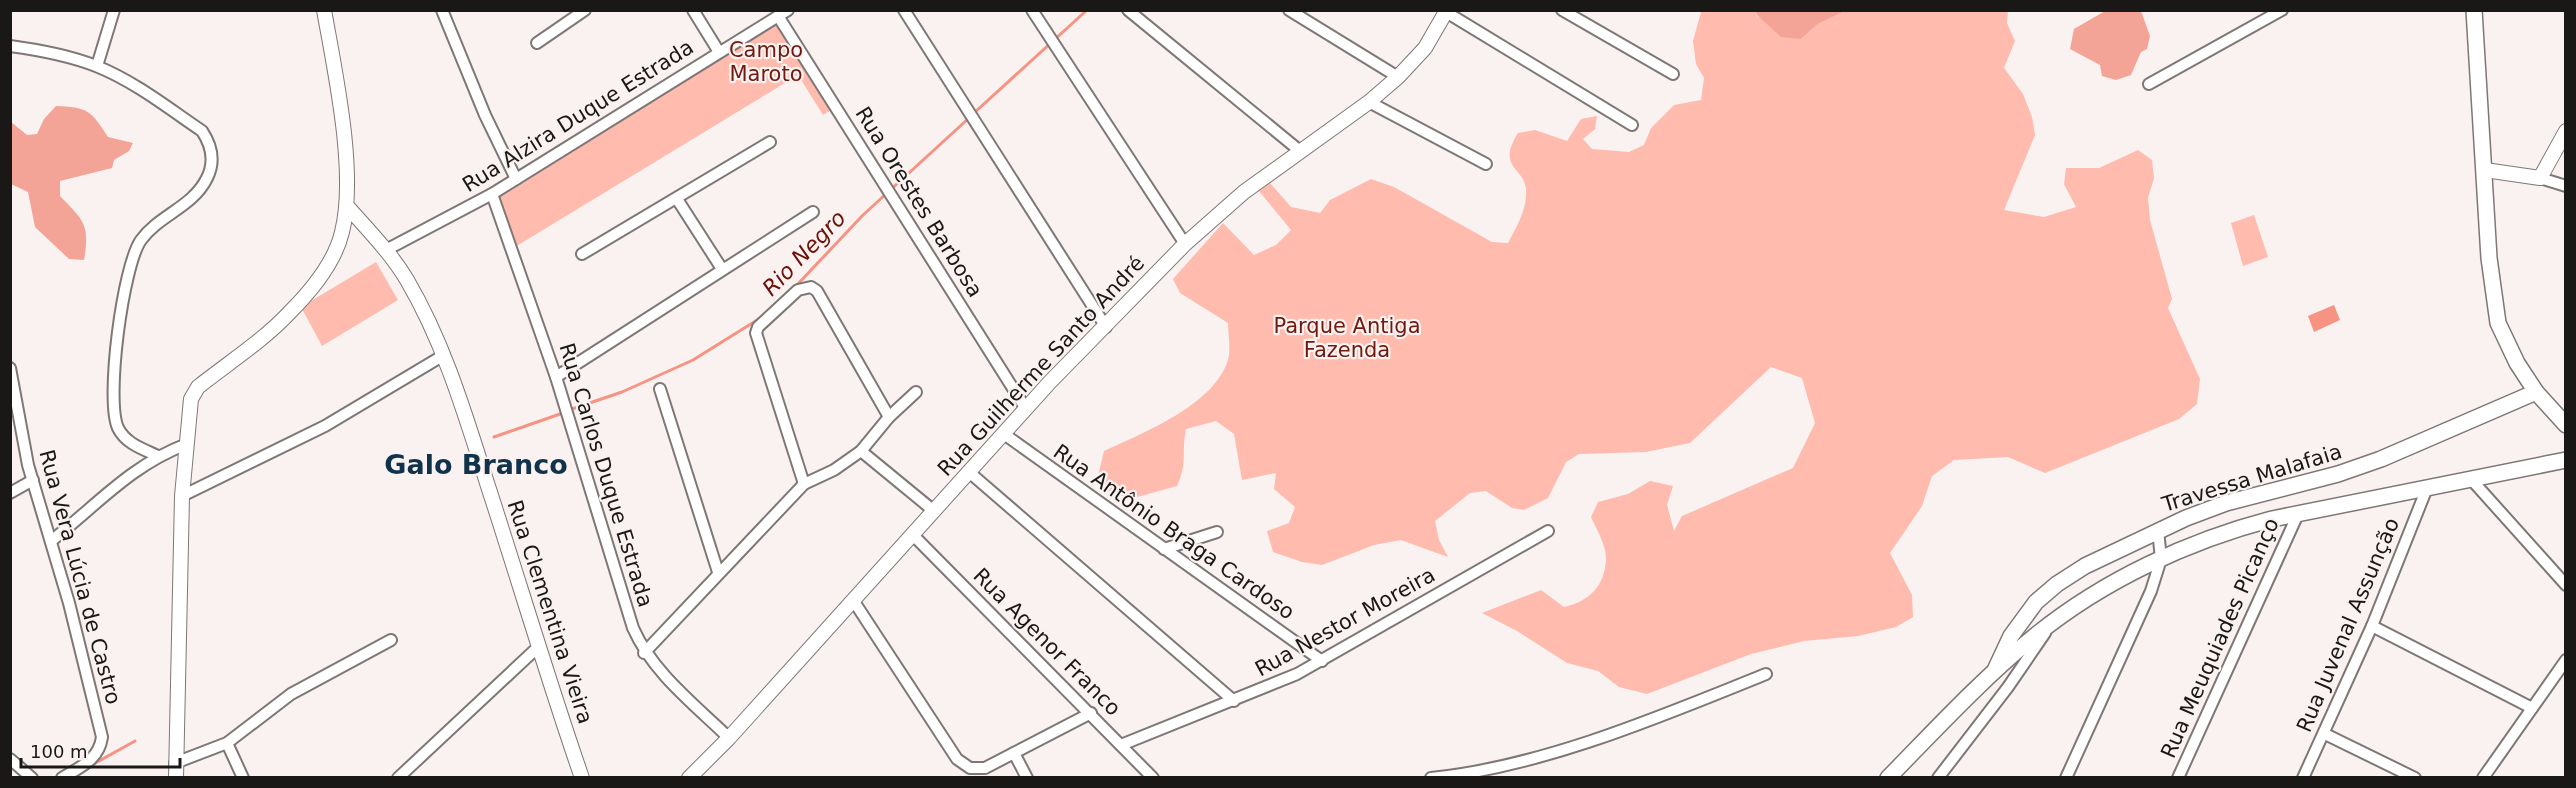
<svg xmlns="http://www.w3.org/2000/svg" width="2576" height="788" font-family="'DejaVu Sans',sans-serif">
  <rect width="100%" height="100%" fill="#faf2f1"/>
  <g fill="#febbae">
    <path d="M 1704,11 L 1756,11 L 1757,16 L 1801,39 L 1818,24 L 1845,11 L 2008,11 L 2007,23 L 2015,41 L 2004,68 L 2023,94 L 2032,117 L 2035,135 L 2004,210 L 2044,217 L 2076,207 L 2064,184 L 2066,168 L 2099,168 L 2138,150 L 2152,160 L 2154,178 L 2148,198 L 2150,220 L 2172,299 L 2168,308 L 2200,379 L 2197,404 L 2179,419 L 2045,473 L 2008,457 L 1954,460 L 1932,476 L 1922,506 L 1890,553 L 1912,595 L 1913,617 L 1896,627 L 1858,636 L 1804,641 L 1751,654 L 1647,694 L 1619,687 L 1598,671 L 1567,663 L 1517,631 L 1482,613 L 1541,590 L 1564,607 C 1590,601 1605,586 1606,558 C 1606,545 1596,528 1591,517 L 1598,502 L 1628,494 L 1650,481 L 1673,486 L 1667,505 L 1674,531 L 1682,516 L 1793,468 L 1815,423 L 1802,378 L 1771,367 L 1690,443 L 1646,452 L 1579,454 L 1566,462 L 1548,498 L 1524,510 L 1512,508 L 1486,491 L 1470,493 L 1435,521 L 1439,540 L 1448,557 L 1401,540 L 1374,545 L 1322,565 L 1302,562 L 1273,552 L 1267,531 L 1289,523 L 1295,507 L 1274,489 L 1276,473 L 1242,480 L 1234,434 L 1216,421 L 1186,429 C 1181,453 1188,463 1177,486 L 1130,499 L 1104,489 L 1098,476 L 1104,451 C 1143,433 1214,405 1228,360 C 1231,350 1228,334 1228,323 L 1180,293 L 1173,279 L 1223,223 L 1254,255 L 1276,245 L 1291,230 L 1259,191 L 1270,183 L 1291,207 L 1320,213 L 1330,200 L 1371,179 L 1394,187 L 1492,242 L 1508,243 C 1518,224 1527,210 1526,189 C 1524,167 1496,168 1518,133 L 1535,130 L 1567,141 L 1581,119 L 1597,116 L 1595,129 L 1583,139 L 1592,149 L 1629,152 L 1644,145 L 1651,128 L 1674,105 L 1701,100 L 1704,78 L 1696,64 L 1693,41 L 1701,12 Z"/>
    <path d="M 777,22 L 833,109 L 823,115 L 798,75 L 515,247 L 496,196 Z"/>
    <path d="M 2254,215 L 2268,257 L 2243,266 L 2231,223 Z"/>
    <path d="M 376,262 L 398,300 L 322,346 L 301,307 Z"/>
  </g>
  <g fill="#f4a496">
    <path d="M 1756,11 L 1756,10 L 1845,11 L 1818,24 L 1801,39 L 1781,37 L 1757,15 Z"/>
    <path d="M 2105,11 L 2141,11 L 2150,36 L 2147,49 L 2141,52 L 2131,75 L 2116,80 L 2102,76 L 2100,65 L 2070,49 L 2074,29 Z"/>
    <path d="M 56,106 C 87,107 91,110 108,137 L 133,143 L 129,151 L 114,160 L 112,168 L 60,181 L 60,196 C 84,221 90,224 84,260 L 69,259 L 35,227 L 28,192 L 11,184 L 11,122 L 27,135 L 37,134 L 44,119 Z"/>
  </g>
  <path fill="#f69382" d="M 2334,305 L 2340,320 L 2314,332 L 2308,316 Z"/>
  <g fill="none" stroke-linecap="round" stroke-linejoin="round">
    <g stroke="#f69382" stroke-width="3">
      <path d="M 974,113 L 1087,10"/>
      <path d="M 796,286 L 863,215 L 969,118"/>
      <path d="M 569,410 L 622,392 L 693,360 L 762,317"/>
      <path d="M 494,437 L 563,413"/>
      <path d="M 90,766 L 135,741"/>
    </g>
    <defs>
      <g id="minor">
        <path d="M 442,10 L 485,115 L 516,179"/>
        <path d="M 693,10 L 719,52"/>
        <path d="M 904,10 L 1106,327"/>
        <path d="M 1032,10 L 1185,244"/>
        <path d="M 1128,10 L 1300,151"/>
        <path d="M 1289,10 L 1398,77"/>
        <path d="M 1562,10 L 1673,74"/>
        <path d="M 1446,12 L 1632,125"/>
        <path d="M 778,16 L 1026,409"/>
        <path d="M 537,43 L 585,10"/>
        <path d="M 10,46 C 40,50 68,55 96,66 C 134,81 168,108 202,131 C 212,146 215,162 207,178 C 193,207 159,215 141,240 C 123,265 105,400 118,428 C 126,444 143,449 158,456"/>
        <path d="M 97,66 L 114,10"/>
        <path d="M 2149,84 L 2282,10"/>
        <path d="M 1369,102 L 1486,164"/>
        <path d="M 2540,178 L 2566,186"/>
        <path d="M 492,194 L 556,377 L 633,628 C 653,673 694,704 729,738"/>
        <path d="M 677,199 L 722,269"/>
        <path d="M 386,250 L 492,194 L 788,10"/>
        <path d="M 582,254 L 770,142"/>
        <path d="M 10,368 L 28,465 L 69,603 L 102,737 C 99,760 80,767 62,778"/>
        <path d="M 556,377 L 813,212"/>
        <path d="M 660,389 L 718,572"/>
        <path d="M 1004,434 L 1322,661"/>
        <path d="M 861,451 L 934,511"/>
        <path d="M 969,472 L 1234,701"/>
        <path d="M 2470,478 L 2566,585"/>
        <path d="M 804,484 L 756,333 L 758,327 L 798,290 L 811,287 L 817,291 L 889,417"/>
        <path d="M 10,493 L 33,480"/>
        <path d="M 182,496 L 325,426 L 444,355"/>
        <path d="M 913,535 L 1153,778"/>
        <path d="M 51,541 C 97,505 131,465 187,444"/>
        <path d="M 1164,549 L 1217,532"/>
        <path d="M 853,600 L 957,759 L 970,768 L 985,768 L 1091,713"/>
        <path d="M 2372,626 L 2532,708"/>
        <path d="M 644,653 L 804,484 L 834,470 L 861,451 L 889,417 L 916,392"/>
        <path d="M 2325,734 L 2415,778"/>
        <path d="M 227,743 L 243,778"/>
        <path d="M 1121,745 L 1297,674 L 1548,531"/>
        <path d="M 1014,753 L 1027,778"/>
        <path d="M 10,759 L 32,778"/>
        <path d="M 175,763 L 227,743 L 291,694 L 391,640"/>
        <path d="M 398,778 L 537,648"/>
        <path d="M 1431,778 C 1542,767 1662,716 1766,674"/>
        <path d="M 1938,778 L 2008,687 L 2045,633"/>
        <path d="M 2066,778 L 2151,591 L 2161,559 L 2158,530"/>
        <path d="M 2178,778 L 2298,514"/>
        <path d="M 2303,778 L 2372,626 L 2427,488"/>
        <path d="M 2483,778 L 2566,660"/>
      </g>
      <g id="tertiary">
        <path d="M 2485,170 L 2540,178 L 2566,131"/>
        <path d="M 347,206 C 368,230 391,253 407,280 C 444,343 465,414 487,483 C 519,581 548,680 582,778"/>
        <path d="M 176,778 L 182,496 L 191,399 L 198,387 C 228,363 263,341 290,312 C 311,291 335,262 342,232 C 357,173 335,72 324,10"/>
        <path d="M 689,778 L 729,738 L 1049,383 L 1185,244 L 1244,192 L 1369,102 L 1398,77 L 1425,48 L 1447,10"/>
      </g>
      <g id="secondary">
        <path d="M 2474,10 L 2489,258 L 2498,323 L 2517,363 L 2536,392 L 2566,425"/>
        <path d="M 1996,668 L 2011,636 L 2036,602 L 2057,584 L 2085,566 L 2186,518 L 2226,503 L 2338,474 L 2381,459 L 2536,392"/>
        <path d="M 1888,778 C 1936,729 1983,678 2036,635 C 2104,580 2188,541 2272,519 L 2566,460"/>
      </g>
    </defs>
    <use href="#minor" stroke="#7e7776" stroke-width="14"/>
    <use href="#tertiary" stroke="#7e7776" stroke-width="16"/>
    <use href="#secondary" stroke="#7e7776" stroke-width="18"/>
    <use href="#minor" stroke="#fff" stroke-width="10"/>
    <use href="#tertiary" stroke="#fff" stroke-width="14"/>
    <use href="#secondary" stroke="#fff" stroke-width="15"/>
  </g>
  <g text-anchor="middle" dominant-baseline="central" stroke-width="4.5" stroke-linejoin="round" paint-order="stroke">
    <g font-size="21" fill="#70190f" stroke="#faf2f1">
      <text x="766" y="50">Campo<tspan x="766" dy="24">Maroto</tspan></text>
      <text x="1347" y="326">Parque Antiga<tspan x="1347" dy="24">Fazenda</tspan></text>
    </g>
    <g font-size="21" fill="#1a1717" stroke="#faf2f1">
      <text transform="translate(578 116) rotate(-32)">Rua Alzira Duque Estrada</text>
      <text transform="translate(919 202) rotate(58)">Rua Orestes Barbosa</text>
      <text transform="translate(1041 366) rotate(-47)">Rua Guilherme Santo André</text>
      <text transform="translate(606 475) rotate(73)">Rua Carlos Duque Estrada</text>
      <text transform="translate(2252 478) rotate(-17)">Travessa Malafaia</text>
      <text transform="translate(1174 532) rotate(35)">Rua Antônio Braga Cardoso</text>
      <text transform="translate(80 577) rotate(75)">Rua Vera Lúcia de Castro</text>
      <text transform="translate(550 612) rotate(72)">Rua Clementina Vieira</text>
      <text transform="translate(1345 622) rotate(-29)">Rua Nestor Moreira</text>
      <text transform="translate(2348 625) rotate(-67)">Rua Juvenal Assunção</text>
      <text transform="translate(2220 638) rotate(-66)">Rua Meuquiades Picanço</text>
      <text transform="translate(1047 642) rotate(45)">Rua Agenor Franco</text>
    </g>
    <g font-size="22" font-style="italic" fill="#691208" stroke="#faf2f1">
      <text transform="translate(804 253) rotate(-46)">Rio Negro</text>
    </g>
    <g font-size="27" font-weight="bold" fill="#10324b" stroke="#faf2f1">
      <text x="476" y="464">Galo Branco</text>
    </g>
  </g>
  <rect width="2576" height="788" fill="none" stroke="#1a1717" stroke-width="24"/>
  <path d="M21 758v9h159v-9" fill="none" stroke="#1a1717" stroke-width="3"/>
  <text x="30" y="758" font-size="18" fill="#1a1717" stroke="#faf2f1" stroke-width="4.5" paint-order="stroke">100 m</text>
</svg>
